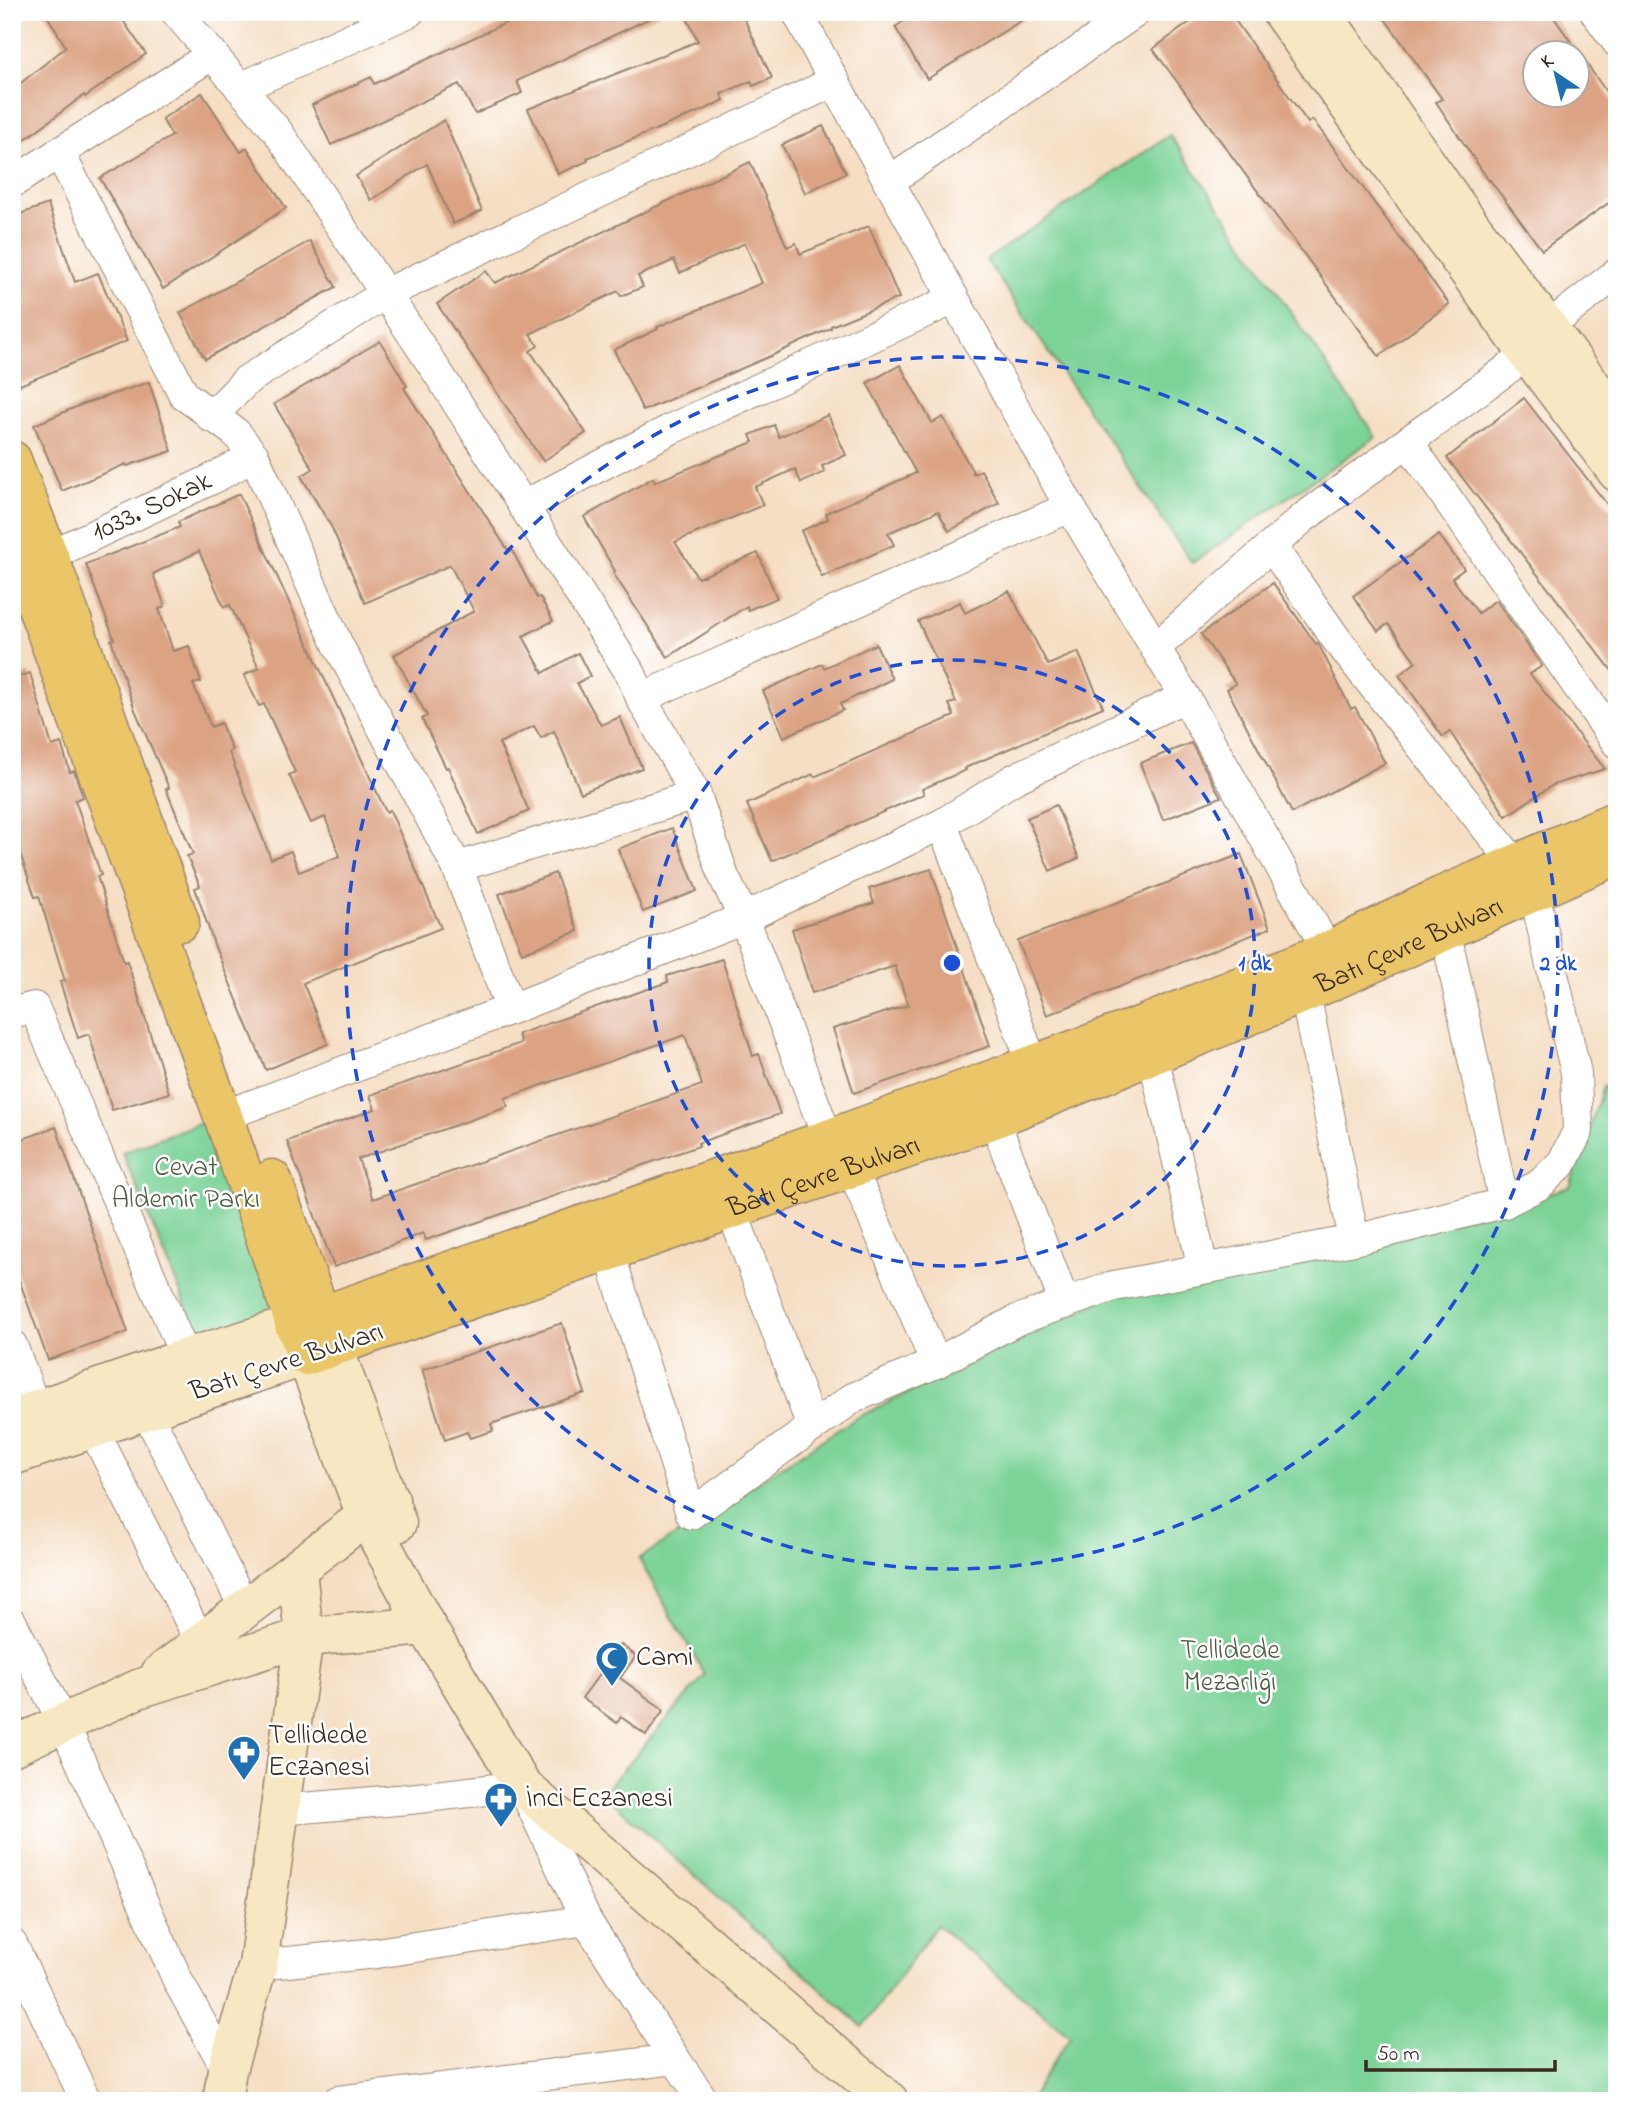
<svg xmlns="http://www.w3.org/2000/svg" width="1629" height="2113" font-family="'Indie Flower',sans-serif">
  <rect width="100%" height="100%" fill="#fff"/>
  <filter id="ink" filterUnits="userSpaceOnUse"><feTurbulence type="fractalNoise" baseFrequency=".0143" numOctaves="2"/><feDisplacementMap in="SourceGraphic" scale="14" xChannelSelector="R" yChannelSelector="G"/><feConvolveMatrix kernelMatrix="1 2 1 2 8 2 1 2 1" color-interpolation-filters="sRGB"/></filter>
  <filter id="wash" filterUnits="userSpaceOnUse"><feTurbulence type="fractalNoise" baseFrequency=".00686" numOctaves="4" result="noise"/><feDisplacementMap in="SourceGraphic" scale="28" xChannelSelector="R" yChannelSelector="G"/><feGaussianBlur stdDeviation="1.57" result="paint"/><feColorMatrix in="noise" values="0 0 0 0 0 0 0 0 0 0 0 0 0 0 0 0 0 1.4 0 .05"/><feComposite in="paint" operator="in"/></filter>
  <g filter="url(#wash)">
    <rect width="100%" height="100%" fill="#f5dec3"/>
    <g fill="#7cd397" stroke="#5c7e5a" stroke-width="2">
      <path d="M 1170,135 L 1376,437 L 1192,563 L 986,260 Z"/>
      <path d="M 1617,1080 L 1617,2101 L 1029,2101 L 1070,2036 L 937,1925 L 863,2027 L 603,1793 L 705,1675 L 639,1559 L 856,1418 L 1111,1296 L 1416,1232 L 1570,1187 L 1603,1087 Z"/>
      <path d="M 210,1119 L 289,1310 L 202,1344 L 122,1152 Z"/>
    </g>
    <g id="blocks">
      <g fill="#dba383" fill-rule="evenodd">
        <path d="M 45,12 L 117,12 L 146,54 L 85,97 L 84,95 L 12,149 L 12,90 L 66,47 Z"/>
        <path d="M 529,12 L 663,12 L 517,81 L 522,93 L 475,114 L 459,84 L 331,145 L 312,105 L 371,77 L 374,84 Z"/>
        <path d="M 684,12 L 741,12 L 772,78 L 753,86 L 751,81 L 721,94 L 724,100 L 708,108 L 587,158 L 588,161 L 558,174 L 528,109 L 698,41 Z"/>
        <path d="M 918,12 L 1035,12 L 927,79 L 895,27 Z"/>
        <path d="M 1204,12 L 1229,12 L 1308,123 L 1313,120 L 1449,304 L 1379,356 L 1153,49 Z"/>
        <path d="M 1380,12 L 1550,12 L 1617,107 L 1617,197 L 1542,250 L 1490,180 L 1489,181 L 1436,102 L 1442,99 ZM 1535,52 L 1577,52 L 1577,94 L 1535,94 Z"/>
        <path d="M 202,93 L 241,152 L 247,148 L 286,208 L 163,289 L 100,178 L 172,136 L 162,119 Z"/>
        <path d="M 444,120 L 482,211 L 453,224 L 427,164 L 371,200 L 356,176 Z"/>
        <path d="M 823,126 L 846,173 L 805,193 L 782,145 Z"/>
        <path d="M 750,162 L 787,247 L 796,243 L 800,254 L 869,226 L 899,298 L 831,326 L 831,328 L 775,354 L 643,411 L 614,350 L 658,329 L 657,327 L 762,283 L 745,243 L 680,273 L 674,260 L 638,276 L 643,287 L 621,296 L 618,291 L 530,334 L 538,346 L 530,351 L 586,433 L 543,461 L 437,304 L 486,271 L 495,283 Z"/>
        <path d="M 48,204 L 75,282 L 98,273 L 127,341 L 20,385 L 12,366 L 12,217 Z"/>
        <path d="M 310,241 L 336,287 L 205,359 L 180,313 Z"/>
        <path d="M 380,341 L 407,386 L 404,388 L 509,552 L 512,550 L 537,598 L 540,597 L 553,621 L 523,636 L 543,673 L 578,653 L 590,676 L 577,683 L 601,725 L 620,717 L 642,768 L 581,793 L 554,731 L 541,738 L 534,726 L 499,743 L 529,811 L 478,834 L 448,767 L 446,768 L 422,719 L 427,716 L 394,655 L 474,611 L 450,565 L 365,603 L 332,528 L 301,476 L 313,469 L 274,404 Z"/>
        <path d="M 900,365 L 932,423 L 943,417 L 974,474 L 981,470 L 999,503 L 949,531 L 938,511 L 888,533 L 894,545 L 822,577 L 801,531 L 828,519 L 826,513 L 916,473 L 867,383 Z"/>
        <path d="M 149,382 L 172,451 L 127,466 L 126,464 L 62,491 L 34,425 L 83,404 Z"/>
        <path d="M 1524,398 L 1617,517 L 1617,677 L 1447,458 Z"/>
        <path d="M 828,415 L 846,455 L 822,466 L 825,472 L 801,483 L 795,469 L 755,487 L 763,505 L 675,542 L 698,578 L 758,553 L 777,598 L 748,610 L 747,606 L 668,657 L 613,573 L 615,571 L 584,517 L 653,478 L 655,482 L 753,442 L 750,435 L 774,425 L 779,437 Z"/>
        <path d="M 239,494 L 386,812 L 390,810 L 441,928 L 303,983 L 328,1044 L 266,1070 L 215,947 L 195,888 L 200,886 L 187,856 L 193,854 L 166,789 L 169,788 L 135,710 L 111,640 L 114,639 L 86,564 L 180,527 L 178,522 ZM 199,551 L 224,607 L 230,605 L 259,668 L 244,675 L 259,706 L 264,704 L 295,772 L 289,775 L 311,823 L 325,817 L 340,856 L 299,872 L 291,851 L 271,859 L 229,752 L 232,750 L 221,723 L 211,727 L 193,684 L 201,682 L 189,646 L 173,651 L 159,609 L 165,606 L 153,574 Z"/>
        <path d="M 1439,535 L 1464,569 L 1452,578 L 1478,613 L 1496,600 L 1542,666 L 1530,674 L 1605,769 L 1553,785 L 1506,816 L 1450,732 L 1443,737 L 1399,675 L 1416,662 L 1388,624 L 1378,631 L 1353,596 Z"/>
        <path d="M 1273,583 L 1316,644 L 1318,643 L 1351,709 L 1355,707 L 1385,763 L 1292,813 L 1227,689 L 1236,684 L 1201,634 Z"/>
        <path d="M 1009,591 L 1048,665 L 1078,652 L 1103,707 L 965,768 L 966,770 L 922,789 L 924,794 L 772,861 L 747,804 L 813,774 L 814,777 L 954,716 L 949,704 L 956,702 L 918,621 L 960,602 L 965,613 Z"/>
        <path d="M 876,644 L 892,679 L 840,704 L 843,710 L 784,737 L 763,691 L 822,664 L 824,668 Z"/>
        <path d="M 30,673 L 52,746 L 61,743 L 70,772 L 74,771 L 83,797 L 75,800 L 101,875 L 97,876 L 124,962 L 127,961 L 169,1093 L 112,1110 L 89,1034 L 78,1038 L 60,982 L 65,981 L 39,896 L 35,897 L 12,830 L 12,679 Z"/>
        <path d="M 1191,743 L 1221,797 L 1163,820 L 1140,763 Z"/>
        <path d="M 1056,805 L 1079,858 L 1050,871 L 1027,818 Z"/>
        <path d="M 672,828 L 697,891 L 643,912 L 618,849 Z"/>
        <path d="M 1241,854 L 1270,928 L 1047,1015 L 1018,941 Z"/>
        <path d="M 931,869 L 990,1046 L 854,1093 L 833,1029 L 908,1005 L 895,966 L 812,993 L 792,929 L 874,903 L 869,889 Z"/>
        <path d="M 555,873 L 578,931 L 522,953 L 499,894 Z"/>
        <path d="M 722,959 L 753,1056 L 759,1054 L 780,1114 L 698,1143 L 699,1146 L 426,1240 L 423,1233 L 334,1267 L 287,1141 L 375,1109 L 370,1095 L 521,1043 L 518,1034 L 668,982 L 667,976 ZM 685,1035 L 702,1085 L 373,1199 L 358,1159 L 508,1107 L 505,1098 Z"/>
        <path d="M 56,1127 L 128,1332 L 48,1360 L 12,1260 L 12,1143 Z"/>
        <path d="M 562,1323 L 585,1393 L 491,1424 L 493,1431 L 470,1438 L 467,1432 L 445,1440 L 422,1370 Z"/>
        <path d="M 621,1645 L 636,1656 L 620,1678 L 664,1710 L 646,1735 L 621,1717 L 617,1723 L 582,1698 Z"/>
      </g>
    </g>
  </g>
  <g filter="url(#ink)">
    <use href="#blocks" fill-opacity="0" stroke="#988470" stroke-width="2"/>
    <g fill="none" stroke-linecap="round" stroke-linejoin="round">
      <defs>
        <g id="street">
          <path d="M 176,12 L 278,132 L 440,376 L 631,674 L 641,698 L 696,795 L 724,877 L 744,918 L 828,1139 L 851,1167 L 936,1363"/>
          <path d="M 797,12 L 868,144 L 1070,507 L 1185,697"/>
          <path d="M 1595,12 L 1617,42"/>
          <path d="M 240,88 L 409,12"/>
          <path d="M 59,152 L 184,395 L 236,433 L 254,456 L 338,645 L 457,867 L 511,1009"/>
          <path d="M 888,182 L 1136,12"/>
          <path d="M 12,183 L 213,54"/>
          <path d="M 211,417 L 247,380 L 385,294 L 833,82"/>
          <path d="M 1408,442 L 1617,743"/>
          <path d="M 523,506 L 671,429 L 954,299"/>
          <path d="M 1271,546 L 1337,640 L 1515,864"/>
          <path id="s1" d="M 49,556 L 212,479 L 254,456"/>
          <path d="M 1155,648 L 1303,518 L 1528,354 L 1549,326 L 1617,273"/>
          <path d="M 641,698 L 1070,507"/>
          <path d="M 942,824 L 1033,1065"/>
          <path d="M 457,867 L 696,795"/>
          <path d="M 1445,929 L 1504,1203"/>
          <path d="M 12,1013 L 34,1007 L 186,1358"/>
          <path d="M 1153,1056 L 1203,1268"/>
          <path d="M 223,1116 L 511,1009 L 744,918 L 942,824 L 1014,779 L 1185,697 L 1328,951 L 1305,993 L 1354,1240"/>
          <path d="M 994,1119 L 1065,1304"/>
          <path d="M 731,1208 L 812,1427"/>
          <path d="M 609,1252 L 691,1514 L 853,1398 L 936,1363 L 1017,1320 L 1114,1286 L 1354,1240 L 1504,1203 L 1539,1185 L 1562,1163 L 1578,1131 L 1576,1073 L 1534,892"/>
          <path d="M 12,1345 L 36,1410"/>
          <path d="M 146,1410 L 245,1609"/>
          <path d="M 93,1429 L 201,1643"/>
          <path d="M 12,1623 L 63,1722 L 179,1983 L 227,2070"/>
          <path d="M 586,1920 L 675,2059"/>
          <path d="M 12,1944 L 86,2101"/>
          <path d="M 258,1965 L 377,1953 L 586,1920 L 522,1786 L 409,1799 L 279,1810"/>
          <path d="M 338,2101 L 675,2059 L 704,2101"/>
        </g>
        <g id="secondary">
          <path d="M 1281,12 L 1528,354 L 1617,472"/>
          <path d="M 1321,12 L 1460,211 L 1617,419"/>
          <path d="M 334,1348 L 397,1523"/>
          <path d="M 12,1418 L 186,1358 L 294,1325"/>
          <path d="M 12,1456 L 306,1356 L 366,1516 L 426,1626 L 522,1786 L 889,2101"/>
          <path d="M 160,1674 L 366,1516 L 390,1500"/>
          <path d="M 12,1747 L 138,1689 L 304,1637 L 426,1626"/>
          <path d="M 222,2101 L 227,2070 L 258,1965 L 304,1637 L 297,1569"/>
        </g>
        <g id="primary">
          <path d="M 12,460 L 49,556 L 180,922"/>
          <path id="s2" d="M 12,539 L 223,1116 L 306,1356 L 994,1119 L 1305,993 L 1617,855"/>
          <path d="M 272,1179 L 330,1340"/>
          <path d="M 294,1325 L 828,1139 L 1150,1022 L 1328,951 L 1441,896 L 1617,820"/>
        </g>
      </defs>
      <use href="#street" stroke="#988470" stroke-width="32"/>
      <use href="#secondary" stroke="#988470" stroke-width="41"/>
      <use href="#primary" stroke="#988470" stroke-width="41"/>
      <use href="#street" stroke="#fff" stroke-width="30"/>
      <use href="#secondary" stroke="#f7e8c3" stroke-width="38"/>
      <use href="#primary" stroke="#ebc669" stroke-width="38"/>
    </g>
  </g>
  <g fill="none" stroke="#1d4ed8" stroke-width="3.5" stroke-dasharray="12 9">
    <circle cx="952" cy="963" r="303"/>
    <circle cx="952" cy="963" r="606"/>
  </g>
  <defs>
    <symbol id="mosque-pin" viewBox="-11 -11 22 30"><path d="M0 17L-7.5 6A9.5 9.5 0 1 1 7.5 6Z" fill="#1f6fb2" stroke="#fff"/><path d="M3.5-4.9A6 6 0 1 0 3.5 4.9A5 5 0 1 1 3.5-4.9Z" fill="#fff"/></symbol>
    <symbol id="pharmacy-pin" viewBox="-11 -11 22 30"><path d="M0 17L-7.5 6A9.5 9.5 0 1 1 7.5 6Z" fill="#1f6fb2" stroke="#fff"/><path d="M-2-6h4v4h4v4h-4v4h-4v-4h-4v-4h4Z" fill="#fff"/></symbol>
  </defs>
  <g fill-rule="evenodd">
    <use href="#mosque-pin" x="593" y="1639" width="38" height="52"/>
    <use href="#pharmacy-pin" x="225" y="1733" width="38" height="52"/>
    <use href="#pharmacy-pin" x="482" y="1780" width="38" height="52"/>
  </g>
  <g text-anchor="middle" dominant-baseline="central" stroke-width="5" stroke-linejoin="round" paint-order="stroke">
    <g font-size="28" fill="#3b2a1e" stroke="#fff">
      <text stroke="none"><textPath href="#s1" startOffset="114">1033. Sokak</textPath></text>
      <text stroke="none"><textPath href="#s2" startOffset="2046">Batı Çevre Bulvarı</textPath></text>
      <text stroke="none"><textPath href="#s2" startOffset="1416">Batı Çevre Bulvarı</textPath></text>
      <text transform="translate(287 1363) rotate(-18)">Batı Çevre Bulvarı</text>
    </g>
    <g font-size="28" fill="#4e5d42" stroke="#fff">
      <text x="186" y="1168">Cevat<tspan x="186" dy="32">Aldemir Parkı</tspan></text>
      <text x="1230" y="1651">Tellidede<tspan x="1230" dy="32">Mezarlığı</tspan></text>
    </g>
    <g font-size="28" fill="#3b2a1e" stroke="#fff" text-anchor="start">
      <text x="636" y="1658">Cami</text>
      <text x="268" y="1736">Tellidede<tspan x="268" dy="32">Eczanesi</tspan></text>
      <text x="526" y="1799">İnci Eczanesi</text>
    </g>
  </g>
  <circle cx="952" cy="963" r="10" fill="#1d4ed8" stroke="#fff" stroke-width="3.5"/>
  <g font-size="21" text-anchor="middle" font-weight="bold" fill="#1d4ed8" stroke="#fff" stroke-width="5" stroke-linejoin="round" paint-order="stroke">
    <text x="1255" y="970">1 dk</text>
    <text x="1558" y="970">2 dk</text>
  </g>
  <rect width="1629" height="2113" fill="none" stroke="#fff" stroke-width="42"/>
  <g transform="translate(1556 74) rotate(325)"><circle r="33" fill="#ffffff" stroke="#b1aaa5" stroke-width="2"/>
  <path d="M0-5L12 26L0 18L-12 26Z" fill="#1f6fb2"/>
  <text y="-10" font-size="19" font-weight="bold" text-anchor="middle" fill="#3b2a1e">K</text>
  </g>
  <path d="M1366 2060v10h189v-10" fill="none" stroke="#3b2a1e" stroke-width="3.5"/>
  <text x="1377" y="2060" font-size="21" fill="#3b2a1e" stroke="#ffffff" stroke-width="5" paint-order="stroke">50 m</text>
</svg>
